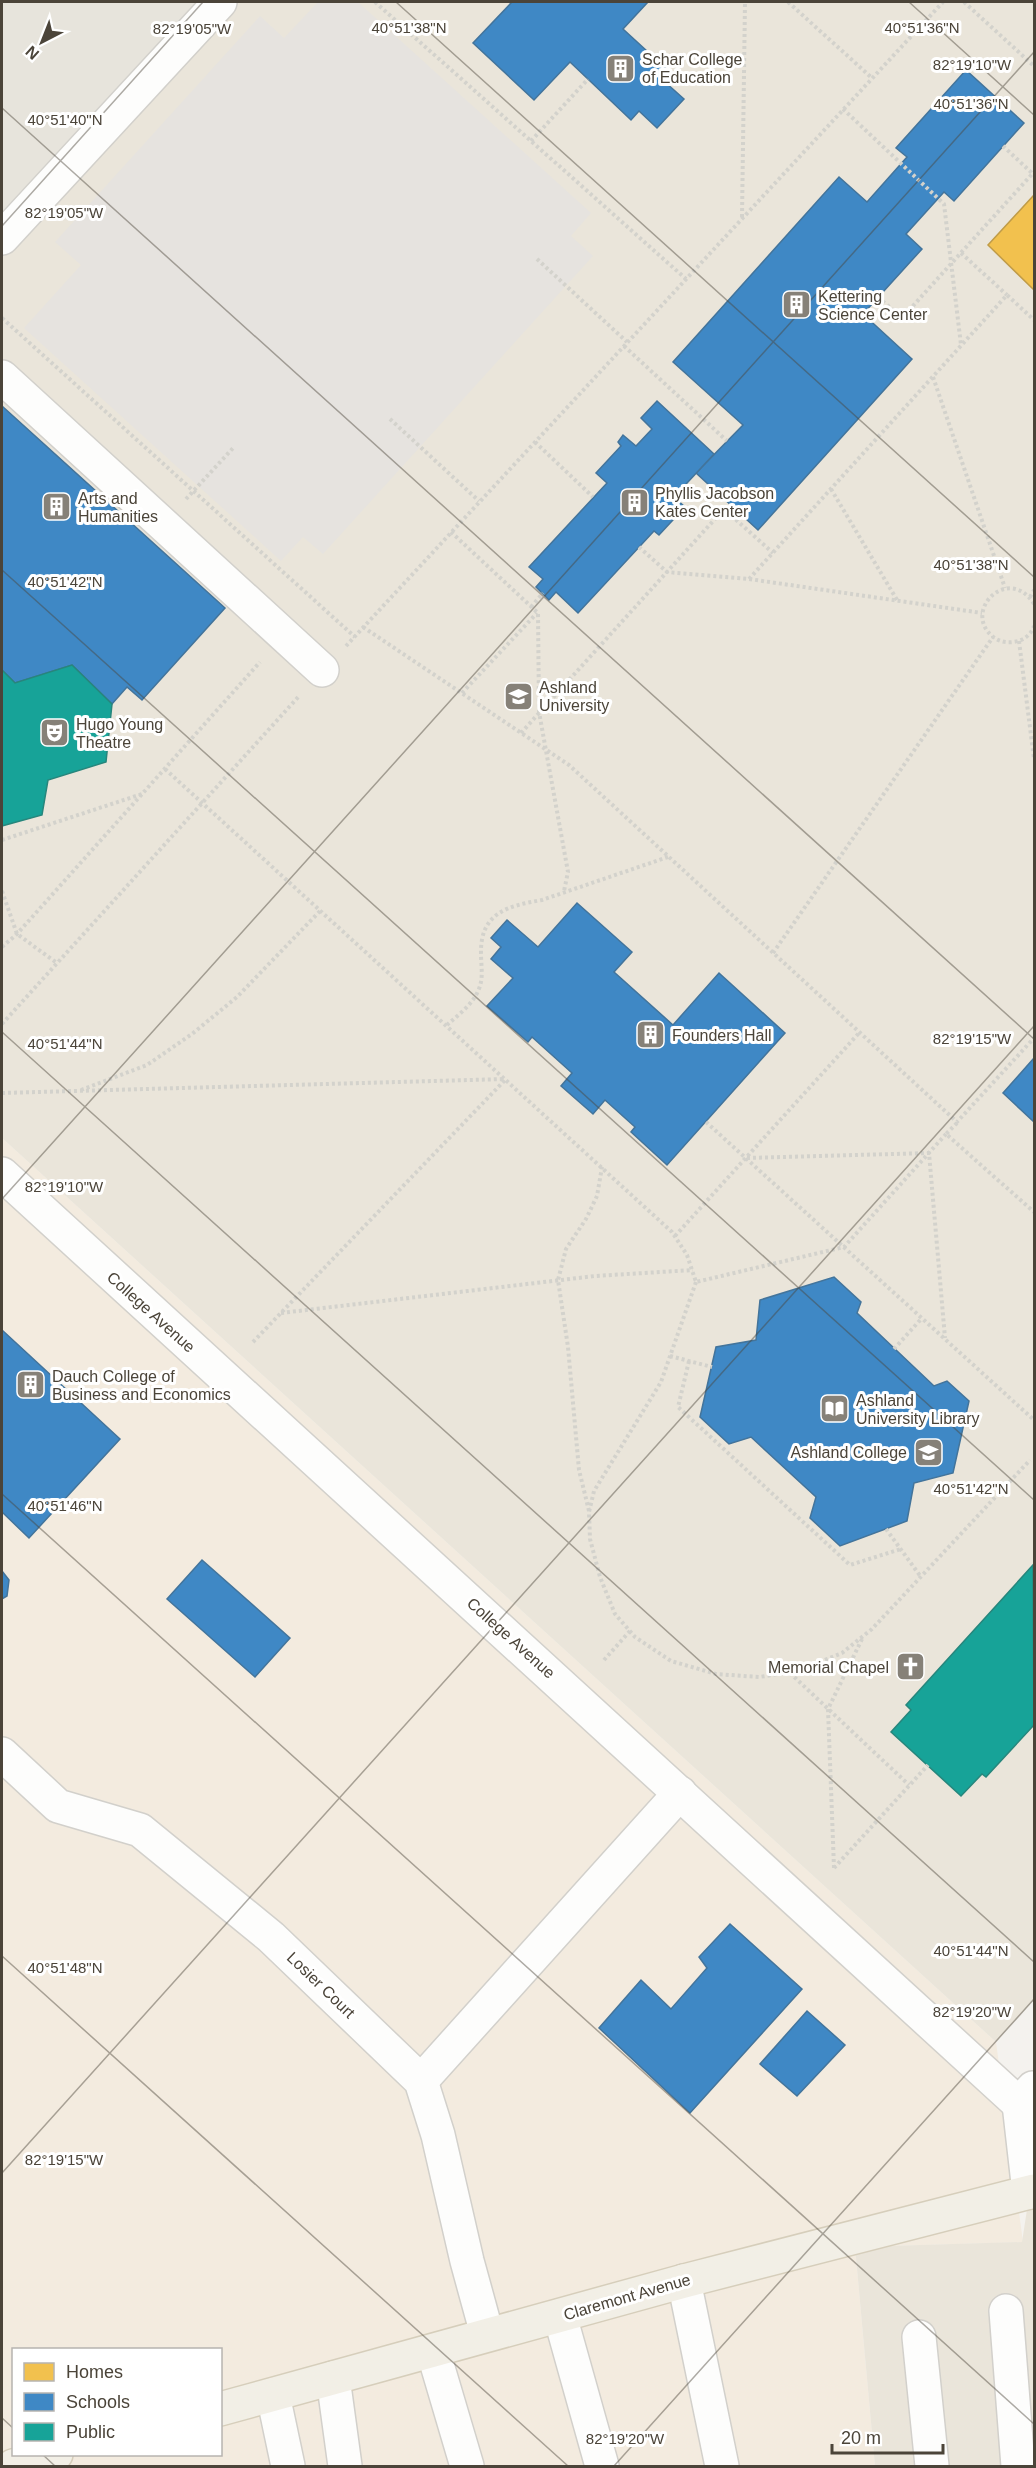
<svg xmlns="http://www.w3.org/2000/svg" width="1036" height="2468" font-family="Arial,sans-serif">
  <rect width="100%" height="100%" fill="#f4f2ee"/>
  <path fill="#e7e4dc" d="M 2,2 L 231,2 L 2,254 Z"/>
  <path fill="#f3ebdf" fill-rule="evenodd" d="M 2,1138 L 996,2042 L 1023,2242 L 855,2247 L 875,2466 L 2,2466 ZM 14,2350 L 220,2350 L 220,2454 L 14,2454 Z"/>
  <g fill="#eae5da">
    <path d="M 231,2 L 1034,2 L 1034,2000 L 996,2042 L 2,1138 L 2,254 Z"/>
    <path d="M 1034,2164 L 1034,2466 L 875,2466 L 855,2247 L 1022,2242 Z"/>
  </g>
  <path fill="#e6e3df" d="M 318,2 L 358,2 L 591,213 L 571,236 L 593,256 L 323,554 L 303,537 L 281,561 L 24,328 L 81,265 L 55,242 L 260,16 L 284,38 Z"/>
  <path fill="#f2c14e" stroke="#c09c48" stroke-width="1.5" d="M 1034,195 L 1034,290 L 988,245 Z"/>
  <g fill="#3f88c5" stroke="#43749b" stroke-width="1.5">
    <path d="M 512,2 L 648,2 L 623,29 L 672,74 L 665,82 L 684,99 L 657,128 L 639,111 L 631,120 L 570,62 L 534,100 L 473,43 Z"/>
    <path d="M 966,70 L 1024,123 L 954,201 L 944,192 L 906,234 L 922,249 L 863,314 L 912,359 L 758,530 L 696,473 L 743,425 L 673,362 L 839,177 L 867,202 L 907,157 L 896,148 Z"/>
    <path d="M 657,401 L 714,454 L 674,497 L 685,507 L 659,535 L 654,531 L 578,613 L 556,592 L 549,600 L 536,587 L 543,579 L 529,567 L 607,483 L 596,473 L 621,446 L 618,442 L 623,435 L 636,446 L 652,429 L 641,418 Z"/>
    <path d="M 2,406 L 225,608 L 142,700 L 127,687 L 112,704 L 72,665 L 15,683 L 2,670 Z"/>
    <path d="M 577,903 L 632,952 L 614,972 L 673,1025 L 719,973 L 785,1033 L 667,1165 L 631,1132 L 635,1127 L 605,1100 L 593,1114 L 561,1086 L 572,1073 L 532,1037 L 528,1042 L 487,1006 L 513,978 L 491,959 L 501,947 L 491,938 L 507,920 L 538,947 Z"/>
    <path d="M 1034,1058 L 1034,1122 L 1003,1093 Z"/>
    <path d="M 834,1277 L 861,1302 L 857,1313 L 934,1386 L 947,1381 L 969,1401 L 953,1473 L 914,1483 L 907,1521 L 840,1546 L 810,1518 L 816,1497 L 751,1437 L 729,1444 L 700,1417 L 716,1347 L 756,1340 L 760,1300 Z"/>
    <path d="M 2,1330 L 120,1439 L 29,1538 L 2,1512 Z"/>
    <path d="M 202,1560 L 290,1638 L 255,1677 L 167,1599 Z"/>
    <path d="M 2,1571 L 9,1580 L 7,1596 L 2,1599 Z"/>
    <path d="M 730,1924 L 802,1989 L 690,2113 L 599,2028 L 641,1980 L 671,2009 L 707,1968 L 699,1957 Z"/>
    <path d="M 807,2011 L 845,2045 L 797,2096 L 760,2064 Z"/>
  </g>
  <g fill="#17a398" stroke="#27867c" stroke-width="1.5">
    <path d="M 72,665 L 112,704 L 106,762 L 48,780 L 42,815 L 2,826 L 2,670 L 15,683 Z"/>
    <path d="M 1033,1565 L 1034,1725 L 986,1777 L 982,1774 L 961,1796 L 891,1732 L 911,1710 L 906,1705 Z"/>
  </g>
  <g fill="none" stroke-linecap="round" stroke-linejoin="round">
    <defs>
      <g id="minor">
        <path d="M 2,238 L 220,2"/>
        <path d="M 2,377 L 322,670"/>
        <path d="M 2,1174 L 1019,2104"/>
        <path d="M 2,1754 L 58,1806 L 140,1830 L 271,1937 L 421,2081 L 438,2135 L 467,2261 L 487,2334"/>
        <path d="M 421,2081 L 680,1793"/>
        <path d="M 1029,2192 L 1019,2104 L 1033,2088"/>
        <path d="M 684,2281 L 722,2466"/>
        <path d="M 1006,2311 L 1018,2466"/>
        <path d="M 560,2316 L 602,2466"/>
        <path d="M 919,2337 L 932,2466"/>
        <path d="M 433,2351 L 467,2466"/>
        <path d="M 333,2378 L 345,2466"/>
        <path d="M 273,2395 L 288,2466"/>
      </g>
      <g id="major">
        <path d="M 220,2409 L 684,2281 L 1034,2191"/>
        <path d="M 13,2466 L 56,2454"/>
      </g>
    </defs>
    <use href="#minor" stroke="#d2d0cb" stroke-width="36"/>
    <use href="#major" stroke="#d6cebb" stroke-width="36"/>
    <g stroke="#d3d2cc" stroke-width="4" stroke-dasharray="3 3" stroke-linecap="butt">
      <path d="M 375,2 L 686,279"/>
      <path d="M 788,2 L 872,78"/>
      <path d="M 964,2 L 1034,66"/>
      <path d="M 843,109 L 944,204 L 961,345"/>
      <path d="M 531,141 L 588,79"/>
      <path d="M 1003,146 L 1033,174"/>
      <path d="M 742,217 L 745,2"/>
      <path d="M 961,253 L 1007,295"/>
      <path d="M 537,259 L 627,342"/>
      <path d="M 878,297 L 902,318 L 1034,172"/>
      <path d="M 2,318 L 355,637"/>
      <path d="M 624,346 L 727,441"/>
      <path d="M 933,377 L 1005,588"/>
      <path d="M 390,419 L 479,501"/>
      <path d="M 535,442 L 593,497"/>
      <path d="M 831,489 L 897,600"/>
      <path d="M 186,499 L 234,447"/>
      <path d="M 451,532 L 538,613 L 539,712 L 568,872 L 564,891"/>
      <path d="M 639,547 L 667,572 L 749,579 L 982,613"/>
      <path d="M 749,579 L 1007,295 L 1034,320"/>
      <path d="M 1030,597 L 1034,590"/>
      <path d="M 1034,604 C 1009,564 962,610 992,636 C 998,641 1005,643 1013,642 C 1023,641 1031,635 1034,626"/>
      <path d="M 531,607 L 543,593"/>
      <path d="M 363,627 L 569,765 L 957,1122 L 1034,1038"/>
      <path d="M 1019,641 L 1034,759"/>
      <path d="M 346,646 L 943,2"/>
      <path d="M 462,693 L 537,613"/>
      <path d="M 521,733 L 724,509 L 773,553"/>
      <path d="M 165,769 L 672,1232 L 687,1255 L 696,1282 L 844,1247 L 946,1134"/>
      <path d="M 2,840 L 142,794"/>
      <path d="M 2,891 L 17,934 L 57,963"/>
      <path d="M 2,947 L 17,934 L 260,662"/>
      <path d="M 773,953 L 993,637"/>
      <path d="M 2,1024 L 300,695"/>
      <path d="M 447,1025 C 458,1015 472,1005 478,991 C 484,979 481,966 481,954 C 480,913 507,906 542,900 L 668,857"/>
      <path d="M 81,1090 L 147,1065 L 192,1034 L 237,997 L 321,910"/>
      <path d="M 2,1093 L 505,1079"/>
      <path d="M 706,1122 L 1034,1420"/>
      <path d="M 957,1123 L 946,1134 L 1034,1212"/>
      <path d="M 747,1158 L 929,1153 L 945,1338"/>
      <path d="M 675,1236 L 859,1033"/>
      <path d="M 696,1282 L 661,1382 L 594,1491 L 589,1512 L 590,1539 L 600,1577 L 615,1614 L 635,1637 L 671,1661 L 716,1674 L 759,1677 L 798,1671 L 842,1653 L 872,1629 L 1030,1460"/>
      <path d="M 281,1313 L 595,1276 L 693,1270"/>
      <path d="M 253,1342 L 506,1079"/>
      <path d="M 894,1349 L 922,1318"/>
      <path d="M 670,1356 L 712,1367"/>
      <path d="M 689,1361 L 678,1407 L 850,1565 L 901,1549"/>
      <path d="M 589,1511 L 579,1470 L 568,1347 L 558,1280 L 566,1249 L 586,1219 L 597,1196 L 602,1167"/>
      <path d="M 886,1529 L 921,1577"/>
      <path d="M 604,1660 L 630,1631"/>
      <path d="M 790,1673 L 909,1785"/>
      <path d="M 834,1868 L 828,1709 L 862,1639"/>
      <path d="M 834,1868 L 928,1765"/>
    </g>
    <use href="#minor" stroke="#fdfdfc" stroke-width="33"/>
    <use href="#major" stroke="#f2efe6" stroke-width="33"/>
  </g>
  <path fill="none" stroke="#4b4439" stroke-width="1.5" stroke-opacity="0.45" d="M 396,2 L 1034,577M 909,2 L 1034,115M 2,108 L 1034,1039M 2,226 L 203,2M 2,570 L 1034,1500M 2,1032 L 1034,1962M 2,1199 L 1034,52M 2,1494 L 1034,2424M 2,1956 L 568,2466M 2,2173 L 1034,1026M 2,2418 L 14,2429M 42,2454 L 55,2466M 614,2466 L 1034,1999"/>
  <defs>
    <symbol id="building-square" viewBox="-11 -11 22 22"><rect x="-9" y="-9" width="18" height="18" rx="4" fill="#868178" stroke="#fff"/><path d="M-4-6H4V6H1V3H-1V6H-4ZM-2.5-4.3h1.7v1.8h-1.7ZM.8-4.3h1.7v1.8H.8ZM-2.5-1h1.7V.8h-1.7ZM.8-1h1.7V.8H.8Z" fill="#fff"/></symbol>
    <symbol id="university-square" viewBox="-11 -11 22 22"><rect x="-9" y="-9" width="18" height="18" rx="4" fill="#868178" stroke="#fff"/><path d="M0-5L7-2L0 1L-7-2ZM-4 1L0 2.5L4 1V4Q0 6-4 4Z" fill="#fff"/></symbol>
    <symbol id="theatre-square" viewBox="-11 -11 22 22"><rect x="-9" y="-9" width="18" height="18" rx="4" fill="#868178" stroke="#fff"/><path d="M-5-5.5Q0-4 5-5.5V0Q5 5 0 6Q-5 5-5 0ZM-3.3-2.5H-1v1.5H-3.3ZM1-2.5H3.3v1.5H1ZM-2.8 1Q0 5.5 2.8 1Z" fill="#fff"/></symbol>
    <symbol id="library-square" viewBox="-11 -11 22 22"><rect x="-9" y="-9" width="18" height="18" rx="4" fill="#868178" stroke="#fff"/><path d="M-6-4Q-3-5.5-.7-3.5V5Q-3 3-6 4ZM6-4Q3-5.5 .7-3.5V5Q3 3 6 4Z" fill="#fff"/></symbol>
    <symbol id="school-square" viewBox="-11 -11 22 22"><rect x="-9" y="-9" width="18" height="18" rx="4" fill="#868178" stroke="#fff"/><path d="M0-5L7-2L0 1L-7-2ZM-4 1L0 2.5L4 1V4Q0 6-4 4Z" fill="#fff"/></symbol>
    <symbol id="church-square" viewBox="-11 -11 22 22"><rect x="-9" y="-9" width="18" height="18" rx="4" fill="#868178" stroke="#fff"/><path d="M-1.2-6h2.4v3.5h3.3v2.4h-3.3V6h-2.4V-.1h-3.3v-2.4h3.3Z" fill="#fff"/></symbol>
  </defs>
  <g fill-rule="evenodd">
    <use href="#building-square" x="604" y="52" width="33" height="33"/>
    <use href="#building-square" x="780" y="288" width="33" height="33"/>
    <use href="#building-square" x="618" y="486" width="33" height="33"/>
    <use href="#building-square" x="40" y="490" width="33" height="33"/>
    <use href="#university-square" x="502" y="680" width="33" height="33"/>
    <use href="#theatre-square" x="38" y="716" width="33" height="33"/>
    <use href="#building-square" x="634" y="1018" width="33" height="33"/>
    <use href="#building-square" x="14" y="1368" width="33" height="33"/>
    <use href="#library-square" x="818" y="1392" width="33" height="33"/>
    <use href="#school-square" x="912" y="1436" width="33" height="33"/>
    <use href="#church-square" x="894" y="1650" width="33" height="33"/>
  </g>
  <g text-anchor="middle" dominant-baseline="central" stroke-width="6" stroke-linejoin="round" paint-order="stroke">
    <g font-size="16" fill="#4b4439" stroke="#fff" text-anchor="start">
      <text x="642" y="59">Schar College<tspan x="642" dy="18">of Education</tspan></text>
      <text x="818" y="296">Kettering<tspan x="818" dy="18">Science Center</tspan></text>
      <text x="655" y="493">Phyllis Jacobson<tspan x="655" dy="18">Kates Center</tspan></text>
      <text x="78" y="498">Arts and<tspan x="78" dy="18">Humanities</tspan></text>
      <text x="539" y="687">Ashland<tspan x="539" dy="18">University</tspan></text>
      <text x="76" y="724">Hugo Young<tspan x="76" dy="18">Theatre</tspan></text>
      <text x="672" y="1035">Founders Hall</text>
      <text x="52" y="1376">Dauch College of<tspan x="52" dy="18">Business and Economics</tspan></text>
      <text x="856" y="1400">Ashland<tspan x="856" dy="18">University Library</tspan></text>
      <text x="907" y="1452" text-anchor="end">Ashland College</text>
      <text x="889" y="1667" text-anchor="end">Memorial Chapel</text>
    </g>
    <g font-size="16" fill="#4b4439" stroke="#fff">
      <text transform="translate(151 1312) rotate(42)">College Avenue</text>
      <text transform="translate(511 1638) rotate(42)">College Avenue</text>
      <text transform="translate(321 1985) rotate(44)">Losier Court</text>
      <text transform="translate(627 2297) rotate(-16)">Claremont Avenue</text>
    </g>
  </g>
  <g font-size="15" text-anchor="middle" fill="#4b4439" stroke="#fff" stroke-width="6" stroke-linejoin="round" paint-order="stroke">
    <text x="409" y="33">40°51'38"N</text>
    <text x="922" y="33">40°51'36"N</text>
    <text x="192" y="34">82°19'05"W</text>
    <text x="972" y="70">82°19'10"W</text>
    <text x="971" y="109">40°51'36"N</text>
    <text x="65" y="125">40°51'40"N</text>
    <text x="64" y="218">82°19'05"W</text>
    <text x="971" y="570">40°51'38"N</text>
    <text x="65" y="587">40°51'42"N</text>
    <text x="972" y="1044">82°19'15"W</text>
    <text x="65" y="1049">40°51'44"N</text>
    <text x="64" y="1192">82°19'10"W</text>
    <text x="971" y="1494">40°51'42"N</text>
    <text x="65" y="1511">40°51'46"N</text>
    <text x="971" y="1956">40°51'44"N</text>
    <text x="65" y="1973">40°51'48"N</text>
    <text x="972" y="2017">82°19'20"W</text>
    <text x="64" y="2165">82°19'15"W</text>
    <text x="625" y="2444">82°19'20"W</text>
  </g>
  <rect width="1036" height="2468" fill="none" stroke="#4b4439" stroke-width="6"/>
  <rect x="12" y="2348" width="210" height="108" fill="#ffffff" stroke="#b7b4b0" stroke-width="1.5"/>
  <rect x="24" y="2363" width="30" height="18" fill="#f2c14e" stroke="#b7b4b0" stroke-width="1.5"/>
  <text x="66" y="2378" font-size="18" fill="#4b4439">Homes</text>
  <rect x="24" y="2393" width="30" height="18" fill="#3f88c5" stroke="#b7b4b0" stroke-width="1.5"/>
  <text x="66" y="2408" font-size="18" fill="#4b4439">Schools</text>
  <rect x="24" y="2423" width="30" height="18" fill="#17a398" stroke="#b7b4b0" stroke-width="1.5"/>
  <text x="66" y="2438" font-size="18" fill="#4b4439">Public</text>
  <g transform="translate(42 42) rotate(222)" stroke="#ffffff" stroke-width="4.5" paint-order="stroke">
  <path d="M0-4.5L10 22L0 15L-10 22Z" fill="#4b4439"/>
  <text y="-9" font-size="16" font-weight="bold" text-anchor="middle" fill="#4b4439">N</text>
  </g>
  <path d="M832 2444v9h111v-9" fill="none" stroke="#4b4439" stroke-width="3"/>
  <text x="841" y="2444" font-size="18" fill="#4b4439" stroke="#ffffff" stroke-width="4.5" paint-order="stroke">20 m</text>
</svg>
